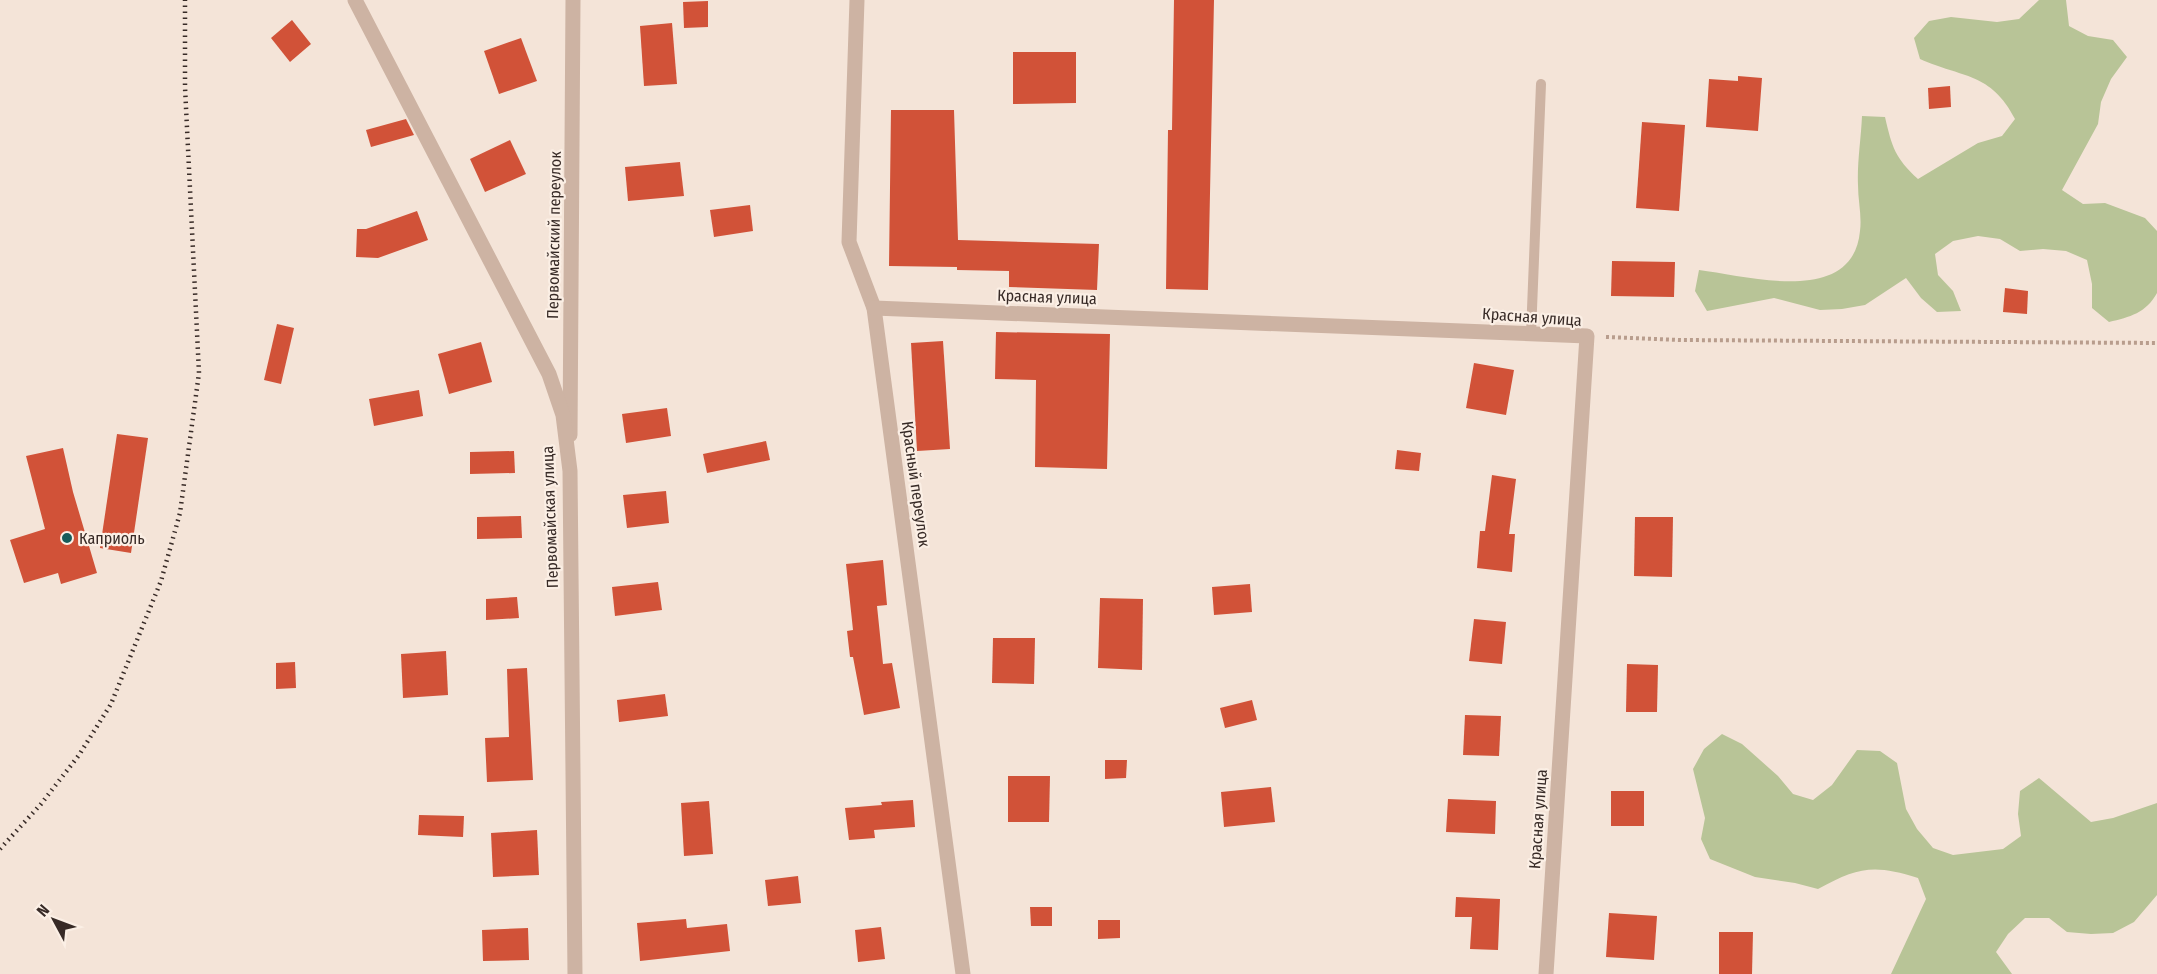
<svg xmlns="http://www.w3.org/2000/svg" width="2157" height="974" font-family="'Fira Sans Condensed',sans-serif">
  <rect width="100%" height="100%" fill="#f4e4d8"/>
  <g fill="#b8c497">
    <path d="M 2039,0 L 2066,0 L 2069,26 L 2088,36 L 2113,40 L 2127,57 L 2111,79 L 2101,102 L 2098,124 L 2062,190 L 2083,204 L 2105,203 L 2145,218 L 2157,231 L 2157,293 C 2146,313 2130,317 2109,322 L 2092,308 L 2092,284 L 2087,260 L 2066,251 L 2043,249 L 2020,251 L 2000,239 L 1978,236 L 1953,241 L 1935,254 L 1938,275 L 1953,291 L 1961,311 L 1937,312 L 1921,298 L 1906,278 L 1865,305 L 1842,309 L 1820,310 L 1774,298 L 1707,311 L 1695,291 L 1699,270 C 1748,276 1853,307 1860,231 C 1862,216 1858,201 1858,185 C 1857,163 1861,139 1862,116 L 1885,117 C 1892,147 1895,158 1918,179 L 1978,143 L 2002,136 L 2015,119 C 1991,72 1962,78 1920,59 L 1914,38 L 1929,21 L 1951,17 L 1997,22 L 2019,19 Z"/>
    <path d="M 1722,734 L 1742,744 L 1778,776 L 1793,794 L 1813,800 L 1832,785 L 1857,750 L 1880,751 L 1897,763 L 1906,809 L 1917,829 L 1933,848 L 1953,855 L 2003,849 L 2021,836 L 2018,814 L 2020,791 L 2039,778 L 2091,822 L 2113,818 L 2157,803 L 2157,895 L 2134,922 L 2113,933 L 2091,934 L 2067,932 L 2049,918 L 2025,918 L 2008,934 L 1996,952 L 2012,974 L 1891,974 L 1926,899 L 1918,878 C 1874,864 1858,867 1818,889 L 1795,883 L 1755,877 L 1710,859 L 1701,839 L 1705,818 L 1693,769 L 1704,749 Z"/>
  </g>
  <g fill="#d15238">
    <path d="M 1174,0 L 1214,0 L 1208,290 L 1166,289 L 1168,130 L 1172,130 Z"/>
    <path d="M 708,1 L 708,27 L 684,28 L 683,2 Z"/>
    <path d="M 292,20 L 311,44 L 290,62 L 271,38 Z"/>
    <path d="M 672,23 L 677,84 L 644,86 L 640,26 Z"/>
    <path d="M 521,38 L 537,81 L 499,94 L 484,51 Z"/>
    <path d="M 1013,52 L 1076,52 L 1076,103 L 1013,104 Z"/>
    <path d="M 1738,76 L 1762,78 L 1758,131 L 1706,127 L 1709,79 L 1738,81 Z"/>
    <path d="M 1950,86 L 1951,107 L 1929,109 L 1928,88 Z"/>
    <path d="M 891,110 L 954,110 L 958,240 L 1099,244 L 1097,290 L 1009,287 L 1009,271 L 957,270 L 957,267 L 889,266 Z"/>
    <path d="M 406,119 L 414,135 L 371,147 L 366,130 Z"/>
    <path d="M 1642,122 L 1685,125 L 1679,211 L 1636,208 Z"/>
    <path d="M 510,140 L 526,174 L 485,192 L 470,159 Z"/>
    <path d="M 680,162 L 684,196 L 628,201 L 625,167 Z"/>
    <path d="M 750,205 L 753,231 L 714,237 L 710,210 Z"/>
    <path d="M 417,211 L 428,240 L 378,258 L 356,257 L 357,229 L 366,229 Z"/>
    <path d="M 1612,261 L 1675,262 L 1674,297 L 1611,296 Z"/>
    <path d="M 2005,288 L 2028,291 L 2027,314 L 2003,312 Z"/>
    <path d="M 277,324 L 294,328 L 281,384 L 264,380 Z"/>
    <path d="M 996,332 L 1110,334 L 1107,469 L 1035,467 L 1036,380 L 995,379 Z"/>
    <path d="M 943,341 L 950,449 L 917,451 L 911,343 Z"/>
    <path d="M 481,342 L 492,382 L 449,394 L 438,354 Z"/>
    <path d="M 1474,363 L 1514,370 L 1506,415 L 1466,408 Z"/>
    <path d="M 419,390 L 423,416 L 374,426 L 369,399 Z"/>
    <path d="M 667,408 L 671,436 L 626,443 L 622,414 Z"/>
    <path d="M 117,434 L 148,438 L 131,553 L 100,548 Z"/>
    <path d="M 766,441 L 770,460 L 707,473 L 703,454 Z"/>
    <path d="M 63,448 L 73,492 L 97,573 L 61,584 L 58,573 L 24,583 L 10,540 L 45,529 L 26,456 Z"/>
    <path d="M 1397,450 L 1421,453 L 1419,471 L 1395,469 Z"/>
    <path d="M 514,451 L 515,473 L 470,474 L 470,452 Z"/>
    <path d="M 1492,475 L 1516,479 L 1509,534 L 1515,534 L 1512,572 L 1477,568 L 1480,531 L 1485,531 Z"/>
    <path d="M 666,491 L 669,523 L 627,528 L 623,495 Z"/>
    <path d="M 521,516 L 522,538 L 477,539 L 477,517 Z"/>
    <path d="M 1635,517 L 1673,517 L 1672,577 L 1634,576 Z"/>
    <path d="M 883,560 L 887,605 L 877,606 L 883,664 L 892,663 L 900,708 L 864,715 L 853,657 L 850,657 L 847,631 L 853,630 L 846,564 Z"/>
    <path d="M 658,582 L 662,610 L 615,616 L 612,587 Z"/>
    <path d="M 1250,584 L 1252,612 L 1214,615 L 1212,587 Z"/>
    <path d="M 517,597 L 519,618 L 486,620 L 486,599 Z"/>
    <path d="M 1100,598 L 1143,599 L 1142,670 L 1098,668 Z"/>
    <path d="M 1474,619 L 1506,622 L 1502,664 L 1469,661 Z"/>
    <path d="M 993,638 L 1035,638 L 1034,684 L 992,683 Z"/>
    <path d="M 446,651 L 448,695 L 403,698 L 401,654 Z"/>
    <path d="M 295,662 L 296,688 L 276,689 L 276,663 Z"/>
    <path d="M 1627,664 L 1658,665 L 1657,712 L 1626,712 Z"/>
    <path d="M 527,668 L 533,780 L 487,782 L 485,738 L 509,737 L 507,669 Z"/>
    <path d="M 665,694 L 668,716 L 619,722 L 617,700 Z"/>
    <path d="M 1252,700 L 1257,720 L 1225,728 L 1220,708 Z"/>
    <path d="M 1465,715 L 1501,716 L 1499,756 L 1463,755 Z"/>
    <path d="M 1105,760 L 1127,760 L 1126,778 L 1105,779 Z"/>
    <path d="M 1008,776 L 1050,776 L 1049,822 L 1008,822 Z"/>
    <path d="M 1271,787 L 1275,822 L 1224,827 L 1221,792 Z"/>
    <rect x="1611" y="791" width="33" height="35"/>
    <path d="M 1448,799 L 1496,801 L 1495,834 L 1446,832 Z"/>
    <path d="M 913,800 L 915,827 L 874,830 L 875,838 L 849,840 L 845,808 L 882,805 L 881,802 Z"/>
    <path d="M 709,801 L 713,854 L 684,856 L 681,803 Z"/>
    <path d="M 419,815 L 464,816 L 463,837 L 418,835 Z"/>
    <path d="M 537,830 L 539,875 L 493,877 L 491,833 Z"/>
    <path d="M 798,876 L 801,903 L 768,906 L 765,880 Z"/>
    <path d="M 1456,897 L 1500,899 L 1498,950 L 1470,949 L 1472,917 L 1455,917 Z"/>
    <path d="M 1030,907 L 1052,907 L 1052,926 L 1031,926 Z"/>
    <path d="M 1609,913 L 1657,916 L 1654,960 L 1606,957 Z"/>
    <path d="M 686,919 L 687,928 L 727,924 L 730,951 L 640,961 L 637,923 Z"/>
    <path d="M 1098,920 L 1120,920 L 1120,938 L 1098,939 Z"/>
    <path d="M 881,927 L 885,959 L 858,962 L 855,930 Z"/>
    <path d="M 528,928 L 529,960 L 483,961 L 482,930 Z"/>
    <path d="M 1719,932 L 1753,932 L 1752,974 L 1719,974 Z"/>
  </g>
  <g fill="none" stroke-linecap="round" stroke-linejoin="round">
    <path stroke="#b89d8d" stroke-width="4" stroke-dasharray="3 3" stroke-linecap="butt" d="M 1606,337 L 1681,340 L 2157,343"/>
    <path stroke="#cdb3a3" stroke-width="10" d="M 1531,334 L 1541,84"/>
    <g stroke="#cdb3a3" stroke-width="15">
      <path d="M 857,0 L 849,242 L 874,308 L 963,974"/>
      <path d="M 874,308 L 1587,336 L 1546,974"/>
      <path d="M 570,435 L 573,0"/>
    </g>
    <path stroke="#cdb3a3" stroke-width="15" d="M 355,0 L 549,374 L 563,415 L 570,471 L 575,974"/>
    <path stroke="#372a26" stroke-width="4.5" stroke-dasharray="1.5 4.5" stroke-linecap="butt" d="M 0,849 L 41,804 L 79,755 L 111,704 L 161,581 L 180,513 L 199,373 L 185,87 L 185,0"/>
  </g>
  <circle fill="#175c5b" stroke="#fbefe5" stroke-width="2" cx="67" cy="538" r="6"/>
  <g text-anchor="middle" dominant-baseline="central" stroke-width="4.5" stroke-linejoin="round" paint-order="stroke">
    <g font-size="16" fill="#372a26" stroke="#fbefe5">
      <text transform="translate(554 235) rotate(-89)">Первомайский переулок</text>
      <text transform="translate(1047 297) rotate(2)">Красная улица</text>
      <text transform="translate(1532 317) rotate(4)">Красная улица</text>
      <text transform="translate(916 484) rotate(82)">Красный переулок</text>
      <text transform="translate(550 517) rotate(-92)">Первомайская улица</text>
      <text transform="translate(1538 819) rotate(-86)">Красная улица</text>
    </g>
    <g font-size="16" fill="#372a26" stroke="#fbefe5" text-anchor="start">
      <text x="79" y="538">Каприоль</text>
    </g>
  </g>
  <g transform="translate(54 920) rotate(311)" stroke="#fbefe5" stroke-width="4.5" paint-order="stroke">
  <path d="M0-4.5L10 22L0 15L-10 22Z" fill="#372a26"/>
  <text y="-9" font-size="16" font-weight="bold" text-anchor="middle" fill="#372a26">N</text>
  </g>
</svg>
